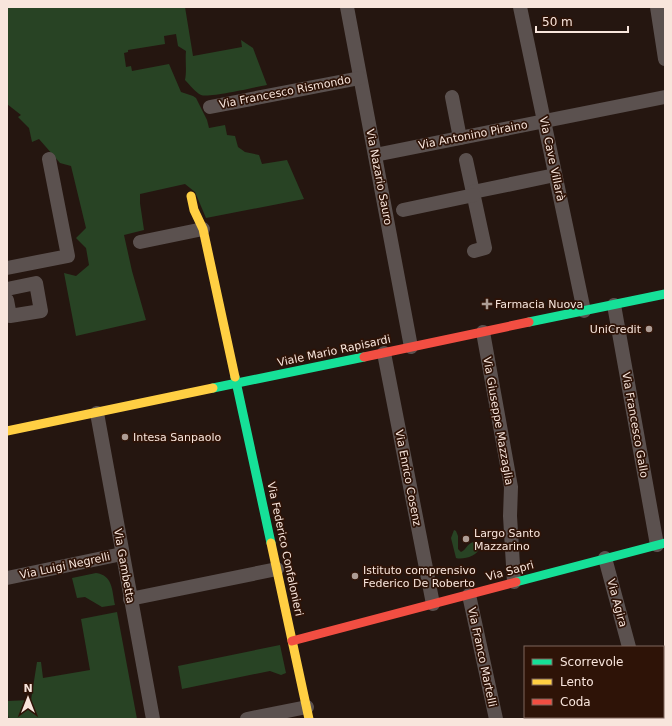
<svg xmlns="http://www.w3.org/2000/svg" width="672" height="726" font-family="'DejaVu Sans',sans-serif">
  <rect width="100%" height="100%" fill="#251610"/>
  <g fill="#284324">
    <path d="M 7,7 L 185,7 L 193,56 L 242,47 L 241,40 L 253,48 L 267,85 C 255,87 210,98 201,95 C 195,92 190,85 185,80 C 187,70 185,61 186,51 L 178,46 L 176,34 L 164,36 L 165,44 L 128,50 L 128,52 L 124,53 L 126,67 L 131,66 L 132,71 L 169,64 L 181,92 L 193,96 L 196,98 L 207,120 L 209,128 L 225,125 L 227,135 L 235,136 L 238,147 L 245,152 L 259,155 L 262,164 L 287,160 L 304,199 L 206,218 L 195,192 L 185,184 L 140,194 L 140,203 L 144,230 L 124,235 L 132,271 L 146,320 L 76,336 L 64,273 L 76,276 L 89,265 L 86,248 L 76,238 L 86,228 L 71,166 L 60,163 L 39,139 L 32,142 L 29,128 L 18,117 L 21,115 L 7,104 Z"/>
    <path d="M 454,530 L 456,531 L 458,536 L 458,549 L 461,552 C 466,550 467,544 473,542 L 479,548 C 478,556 463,560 456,558 L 451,538 Z"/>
    <path d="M 96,573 C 113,575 112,591 115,605 L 102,607 L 85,597 L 77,598 L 72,578 Z"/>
    <path d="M 117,612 L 137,719 L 9,719 L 7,711 L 7,701 L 31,700 L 37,662 L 41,662 L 43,678 L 90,670 L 81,619 Z"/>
    <path d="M 280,645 L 286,673 L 281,675 L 270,671 L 182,689 L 178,666 Z"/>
  </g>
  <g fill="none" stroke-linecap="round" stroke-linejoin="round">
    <g stroke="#5b514f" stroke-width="14">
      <path d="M 347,7 L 411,347"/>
      <path d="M 520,7 L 584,311"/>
      <path d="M 657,7 L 665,59"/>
      <path d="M 452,97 L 460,138"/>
      <path d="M 210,107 L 360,78"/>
      <path d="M 375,155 L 665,97"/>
      <path d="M 466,160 L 485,248 L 474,251"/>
      <path d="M 473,192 L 555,175"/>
      <path d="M 403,210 L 474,195"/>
      <path d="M 140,242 L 203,229"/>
      <path d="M 7,268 L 68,256 L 49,159"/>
      <path d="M 7,289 L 36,283 L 41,311 L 10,316 L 7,300"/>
      <path d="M 614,305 L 657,545"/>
      <path d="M 483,332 L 511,487 L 510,516 L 514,582"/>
      <path d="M 384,353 L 433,604"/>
      <path d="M 97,413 L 153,719"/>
      <path d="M 605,558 L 629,647"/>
      <path d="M 7,578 L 122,554"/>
      <path d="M 469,595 L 496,719"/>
      <path d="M 130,599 L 277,569"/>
      <path d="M 648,717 L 648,719"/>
      <path d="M 247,719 L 307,707"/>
    </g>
    <g stroke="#16e098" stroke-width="9">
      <path d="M 529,322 L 665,294"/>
      <path d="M 235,377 L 271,543"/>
      <path d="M 213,388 L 364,357"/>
      <path d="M 516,582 L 665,543"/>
    </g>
    <g stroke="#ffcf43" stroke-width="9">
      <path d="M 191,196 L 194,210 L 203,229 L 235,377"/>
      <path d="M 7,431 L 213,388"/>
      <path d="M 271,543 L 309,719"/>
    </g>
    <g stroke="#f24e42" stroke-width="9">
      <path d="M 364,357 L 529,322"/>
      <path d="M 292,641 L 516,582"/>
    </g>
  </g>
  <g fill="#ae9d95" stroke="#2e1307" stroke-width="1.5">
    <path d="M485 298h4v4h4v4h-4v4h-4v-4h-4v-4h4z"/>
    <circle cx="649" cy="329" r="4"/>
    <circle cx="125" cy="437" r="4"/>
    <circle cx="466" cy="539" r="4"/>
    <circle cx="355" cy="576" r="4"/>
  </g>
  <g text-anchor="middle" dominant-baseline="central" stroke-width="3.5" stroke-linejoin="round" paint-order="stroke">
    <g font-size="11" fill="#f8e5dc" stroke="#2e1307">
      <text transform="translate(285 92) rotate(-11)">Via Francesco Rismondo</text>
      <text transform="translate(473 135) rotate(-11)">Via Antonino Piraino</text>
      <text transform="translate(552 159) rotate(78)">Via Cave Villarà</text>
      <text transform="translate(379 177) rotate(79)">Via Nazario Sauro</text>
      <text transform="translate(334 351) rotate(-12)">Viale Mario Rapisardi</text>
      <text transform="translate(498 421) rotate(80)">Via Giuseppe Mazzaglia</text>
      <text transform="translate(635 425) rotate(80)">Via Francesco Gallo</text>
      <text transform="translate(408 478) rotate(79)">Via Enrico Cosenz</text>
      <text transform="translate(285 549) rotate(78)">Via Federico Confalonieri</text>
      <text transform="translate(65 566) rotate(-12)">Via Luigi Negrelli</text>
      <text transform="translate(124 566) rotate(80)">Via Gambetta</text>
      <text transform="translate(510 571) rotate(-15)">Via Sapri</text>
      <text transform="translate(617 603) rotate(75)">Via Agira</text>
      <text transform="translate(482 657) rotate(78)">Via Franco Martelli</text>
    </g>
    <g font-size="11" fill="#f8e5dc" stroke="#2e1307" text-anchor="start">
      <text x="495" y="304">Farmacia Nuova</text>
      <text x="641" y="329" text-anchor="end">UniCredit</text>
      <text x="133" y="437">Intesa Sanpaolo</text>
      <text x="474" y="533">Largo Santo<tspan x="474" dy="13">Mazzarino</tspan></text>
      <text x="363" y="570">Istituto comprensivo<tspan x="363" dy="13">Federico De Roberto</tspan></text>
    </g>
  </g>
  <rect width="672" height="726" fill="none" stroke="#f8e5dc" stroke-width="16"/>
  <rect x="524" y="646" width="140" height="72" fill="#2e1307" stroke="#7f675c"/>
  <rect x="532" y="659" width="20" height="6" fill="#16e098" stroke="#7f675c"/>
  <text x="560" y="666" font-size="12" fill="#f8e5dc">Scorrevole</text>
  <rect x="532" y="679" width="20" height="6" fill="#ffcf43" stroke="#7f675c"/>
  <text x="560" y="686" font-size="12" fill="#f8e5dc">Lento</text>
  <rect x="532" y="699" width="20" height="6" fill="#f24e42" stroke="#7f675c"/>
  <text x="560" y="706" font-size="12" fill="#f8e5dc">Coda</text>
  <g transform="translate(28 698)" stroke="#2e1307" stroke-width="3" paint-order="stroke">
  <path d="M0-3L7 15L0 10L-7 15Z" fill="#f8e5dc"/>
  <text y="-6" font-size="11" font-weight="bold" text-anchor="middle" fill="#f8e5dc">N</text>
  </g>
  <path d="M536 26v6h92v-6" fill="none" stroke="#f8e5dc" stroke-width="2"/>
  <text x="542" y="26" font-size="12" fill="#f8e5dc" stroke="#2e1307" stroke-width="3" paint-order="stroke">50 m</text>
</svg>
